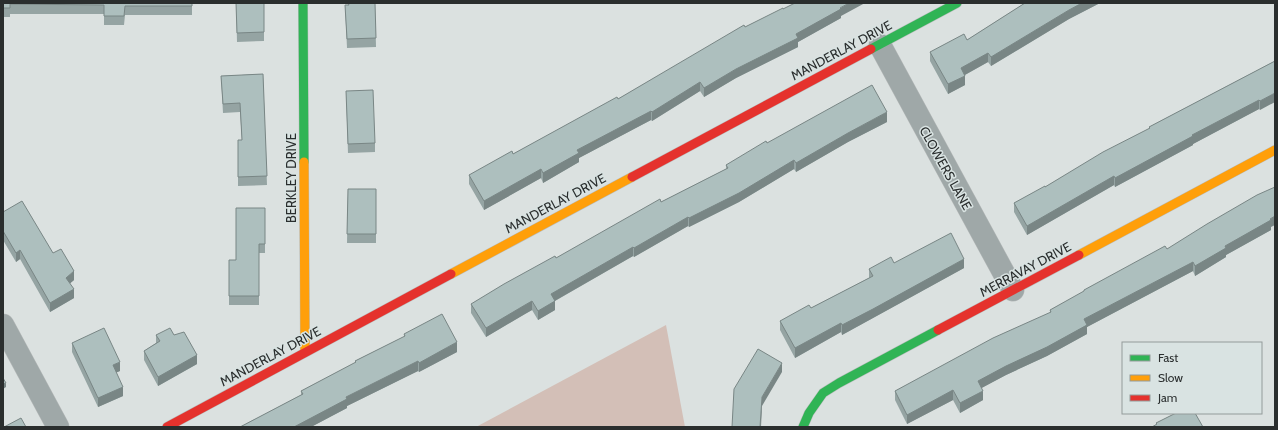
<svg xmlns="http://www.w3.org/2000/svg" width="1278" height="430" font-family="Cabin,sans-serif">
  <rect width="100%" height="100%" fill="#dbe1e0"/>
  <path fill="#d3bfb7" d="M 666,325 L 685,427 L 476,427 Z"/>
  <g fill="none" stroke-linecap="round" stroke-linejoin="round">
    <defs>
      <g id="street">
        <path d="M 880,45 L 1013,290"/>
        <path d="M 3,325 L 58,427"/>
      </g>
      <g id="fast">
        <path d="M 303,3 L 304,162"/>
        <path d="M 871,49 L 957,3"/>
        <path d="M 803,427 L 809,413 L 823,393 L 839,383 L 938,330"/>
      </g>
      <g id="slow">
        <path d="M 304,162 L 305,352"/>
        <path d="M 1079,255 L 1275,150"/>
        <path d="M 451,274 L 632,177"/>
      </g>
      <g id="jam">
        <path d="M 632,177 L 871,49"/>
        <path d="M 938,330 L 1079,255"/>
        <path d="M 167,427 L 451,274"/>
      </g>
    </defs>
    <use href="#street" stroke="#b8bcbc" stroke-width="23"/>
    <use href="#fast" stroke="#b8bcbc" stroke-width="10"/>
    <use href="#slow" stroke="#b8bcbc" stroke-width="10"/>
    <use href="#jam" stroke="#b8bcbc" stroke-width="10"/>
    <use href="#street" stroke="#9fa8a8" stroke-width="22"/>
    <use href="#fast" stroke="#30b455" stroke-width="9"/>
    <use href="#slow" stroke="#ff9f0a" stroke-width="9"/>
    <use href="#jam" stroke="#e5322d" stroke-width="9"/>
  </g>
  <g fill="#95a4a3">
    <path d="M 3,3 L 192,3 L 192,15 L 125,15 L 124,25 L 104,25 L 104,14 L 10,14 L 10,17 L 3,17 Z"/>
    <path d="M 236,3 L 264,3 L 264,41 L 237,42 Z"/>
    <path d="M 375,3 L 376,47 L 347,48 L 345,5 Z"/>
    <path d="M 1025,3 L 1100,3 L 1069,19 L 991,66 L 988,62 L 965,75 L 965,85 L 948,94 L 930,61 L 930,52 L 967,40 Z"/>
    <path d="M 783,9 L 841,16 L 841,18 L 798,42 L 798,47 L 736,78 L 704,97 L 700,91 L 652,121 L 651,120 L 579,158 L 579,162 L 543,183 L 541,178 L 484,210 L 469,184 L 469,175 L 513,154 L 618,99 L 745,27 Z"/>
    <path d="M 1275,61 L 1260,110 L 1259,109 L 1193,144 L 1193,145 L 1115,187 L 1114,185 L 1027,235 L 1014,212 L 1014,203 L 1045,187 L 1149,129 L 1149,127 Z"/>
    <path d="M 263,74 L 267,185 L 238,186 L 238,140 L 242,140 L 240,112 L 223,113 L 221,76 Z"/>
    <path d="M 346,91 L 375,143 L 375,152 L 348,153 Z"/>
    <path d="M 887,122 L 848,142 L 796,172 L 794,169 L 739,202 L 689,227 L 688,226 L 634,257 L 633,256 L 555,301 L 555,310 L 538,320 L 532,310 L 525,314 L 486,337 L 471,313 L 471,304 L 661,202 L 726,169 L 726,165 L 767,143 Z"/>
    <path d="M 348,189 L 376,189 L 376,243 L 347,243 Z"/>
    <path d="M 265,208 L 265,253 L 259,253 L 259,305 L 229,305 L 229,260 L 236,260 Z"/>
    <path d="M 3,212 L 53,253 L 74,280 L 70,283 L 74,298 L 50,312 L 20,259 L 16,262 L 3,240 Z"/>
    <path d="M 1271,227 L 1271,230 L 1226,255 L 1226,257 L 1195,276 L 1193,271 L 1087,327 L 1087,334 L 1047,356 L 1006,375 L 981,388 L 983,400 L 960,413 L 953,400 L 907,424 L 895,400 L 895,391 L 1050,313 L 1050,310 L 1084,292 L 1084,290 L 1167,249 Z"/>
    <path d="M 894,263 L 964,268 L 873,318 L 842,335 L 841,332 L 795,358 L 780,330 L 780,321 L 811,308 L 869,278 L 869,269 Z"/>
    <path d="M 404,334 L 457,352 L 419,372 L 418,371 L 347,406 L 347,408 L 311,427 L 240,427 L 301,395 L 301,391 L 355,363 L 355,361 L 404,337 Z"/>
    <path d="M 156,335 L 174,335 L 197,364 L 158,386 L 144,360 L 144,351 L 156,343 Z"/>
    <path d="M 72,343 L 120,371 L 116,372 L 123,396 L 98,407 L 72,352 Z"/>
  </g>
  <g fill="#798685">
    <path d="M 849,3 L 865,3 L 841,16 L 841,18 L 798,42 L 798,47 L 736,78 L 704,97 L 704,88 Z"/>
    <path d="M 1082,3 L 1100,3 L 1069,19 L 991,66 L 991,57 L 1069,10 Z"/>
    <path d="M 988,53 L 988,62 L 961,77 L 961,68 Z"/>
    <path d="M 965,76 L 965,85 L 948,94 L 948,84 Z"/>
    <path d="M 700,82 L 700,91 L 652,121 L 652,112 Z"/>
    <path d="M 1275,93 L 1275,102 L 1260,110 L 1260,101 Z"/>
    <path d="M 1259,100 L 1259,109 L 1193,144 L 1193,145 L 1115,187 L 1115,178 L 1192,135 Z"/>
    <path d="M 651,111 L 651,120 L 579,158 L 579,162 L 543,183 L 543,173 L 577,150 Z"/>
    <path d="M 887,112 L 887,122 L 848,142 L 796,172 L 796,163 L 848,133 Z"/>
    <path d="M 794,160 L 794,169 L 739,202 L 689,227 L 689,218 Z"/>
    <path d="M 541,169 L 541,178 L 484,210 L 484,201 Z"/>
    <path d="M 1114,176 L 1114,185 L 1027,235 L 1027,226 Z"/>
    <path d="M 1275,216 L 1275,225 L 1271,227 L 1271,230 L 1226,255 L 1226,257 L 1195,276 L 1195,266 L 1225,246 Z"/>
    <path d="M 688,217 L 688,226 L 634,257 L 634,248 Z"/>
    <path d="M 633,247 L 633,256 L 551,303 L 551,294 Z"/>
    <path d="M 20,250 L 20,259 L 16,262 L 16,253 Z"/>
    <path d="M 964,259 L 964,268 L 873,318 L 842,335 L 842,325 Z"/>
    <path d="M 1193,262 L 1193,271 L 1087,327 L 1087,334 L 1047,356 L 1006,375 L 978,390 L 978,381 L 1084,319 Z"/>
    <path d="M 74,271 L 74,280 L 66,287 L 66,278 Z"/>
    <path d="M 74,289 L 74,298 L 50,312 L 50,303 Z"/>
    <path d="M 532,301 L 532,310 L 525,314 L 486,337 L 486,328 L 525,305 Z"/>
    <path d="M 555,301 L 555,310 L 538,320 L 538,311 Z"/>
    <path d="M 841,323 L 841,332 L 795,358 L 795,348 Z"/>
    <path d="M 457,342 L 457,352 L 419,372 L 419,363 Z"/>
    <path d="M 197,355 L 197,364 L 158,386 L 158,377 Z"/>
    <path d="M 418,361 L 418,371 L 347,406 L 347,408 L 311,427 L 294,427 L 346,397 Z"/>
    <path d="M 120,362 L 120,371 L 113,374 L 113,365 Z"/>
    <path d="M 782,363 L 782,372 L 762,406 L 761,427 L 760,427 L 762,397 Z"/>
    <path d="M 6,383 L 6,387 L 3,389 L 3,384 Z"/>
    <path d="M 123,387 L 123,396 L 98,407 L 98,398 Z"/>
    <path d="M 953,390 L 953,400 L 907,424 L 907,415 Z"/>
    <path d="M 983,391 L 983,400 L 960,413 L 960,403 Z"/>
  </g>
  <g fill="#adbfbe" stroke="#798685">
    <path d="M 3,3 L 192,3 L 192,6 L 125,6 L 124,16 L 104,16 L 104,5 L 10,4 L 10,8 L 3,8 Z"/>
    <path d="M 236,3 L 264,3 L 264,32 L 237,33 Z"/>
    <path d="M 348,3 L 375,3 L 376,38 L 347,39 L 345,5 L 349,5 Z"/>
    <path d="M 795,3 L 849,3 L 840,8 L 841,9 L 796,34 L 798,38 L 736,69 L 704,88 L 700,82 L 652,112 L 651,111 L 577,150 L 579,153 L 543,173 L 541,169 L 484,201 L 469,175 L 512,151 L 513,154 L 617,97 L 618,99 L 744,25 L 745,27 L 783,8 L 783,9 Z"/>
    <path d="M 1025,3 L 1082,3 L 1069,10 L 991,57 L 988,53 L 961,68 L 965,76 L 948,84 L 930,52 L 964,34 L 967,40 Z"/>
    <path d="M 1275,61 L 1275,93 L 1260,101 L 1259,100 L 1192,135 L 1193,136 L 1115,178 L 1114,176 L 1027,226 L 1014,203 L 1045,186 L 1045,187 L 1103,152 L 1150,128 L 1149,127 Z"/>
    <path d="M 263,74 L 267,176 L 238,177 L 238,140 L 242,140 L 240,103 L 223,104 L 221,76 Z"/>
    <path d="M 872,85 L 887,112 L 848,133 L 796,163 L 794,160 L 739,193 L 689,218 L 688,217 L 634,248 L 633,247 L 551,294 L 555,301 L 538,311 L 532,301 L 525,305 L 486,328 L 471,304 L 504,284 L 555,256 L 556,258 L 660,199 L 661,202 L 728,168 L 726,165 L 766,141 L 767,143 Z"/>
    <path d="M 373,90 L 375,143 L 348,144 L 346,91 Z"/>
    <path d="M 1275,187 L 1275,216 L 1270,219 L 1271,220 L 1225,246 L 1226,248 L 1195,266 L 1193,262 L 1084,319 L 1087,325 L 1047,347 L 1006,366 L 978,381 L 983,391 L 960,403 L 953,390 L 907,415 L 895,391 L 993,338 L 1051,312 L 1050,310 L 1084,291 L 1084,290 L 1165,246 L 1167,249 L 1207,224 L 1257,195 Z"/>
    <path d="M 348,189 L 376,189 L 376,234 L 347,234 Z"/>
    <path d="M 22,201 L 53,253 L 61,249 L 74,271 L 66,278 L 74,289 L 50,303 L 20,250 L 16,253 L 3,231 L 3,212 Z"/>
    <path d="M 236,208 L 265,208 L 265,244 L 259,244 L 259,296 L 229,296 L 229,260 L 236,260 Z"/>
    <path d="M 951,233 L 964,259 L 873,309 L 842,325 L 841,323 L 795,348 L 780,321 L 809,305 L 811,308 L 873,276 L 869,269 L 891,257 L 894,263 Z"/>
    <path d="M 442,314 L 457,342 L 419,363 L 418,361 L 346,397 L 347,399 L 294,427 L 240,427 L 303,394 L 301,391 L 356,362 L 355,361 L 405,336 L 404,334 Z"/>
    <path d="M 104,328 L 120,362 L 113,365 L 123,387 L 98,398 L 72,343 Z"/>
    <path d="M 170,328 L 174,335 L 184,332 L 197,355 L 158,377 L 144,351 L 160,341 L 156,335 Z"/>
    <path d="M 758,349 L 782,363 L 762,397 L 760,427 L 732,427 L 734,389 Z"/>
    <path d="M 3,378 L 6,383 L 3,384 Z"/>
    <path d="M 1176,413 L 1195,413 L 1203,427 L 1152,427 L 1157,424 L 1156,423 Z"/>
    <path d="M 21,418 L 26,427 L 4,427 Z"/>
  </g>
  <g text-anchor="middle" dominant-baseline="central" stroke-width="3" stroke-linejoin="round" paint-order="stroke">
    <g font-size="13" fill="#2a2e2e" stroke="#d9e3e2">
      <text transform="translate(841 50) rotate(-28)">MANDERLAY DRIVE</text>
      <text transform="translate(946 168) rotate(61)">CLOWERS LANE</text>
      <text transform="translate(291 178) rotate(-90)">BERKLEY DRIVE</text>
      <text transform="translate(555 203) rotate(-28)">MANDERLAY DRIVE</text>
      <text transform="translate(1025 269) rotate(-28)">MERRAVAY DRIVE</text>
      <text transform="translate(270 356) rotate(-28)">MANDERLAY DRIVE</text>
    </g>
  </g>
  <rect width="1278" height="430" fill="none" stroke="#2a2e2e" stroke-width="8"/>
  <rect x="1122" y="342" width="140" height="72" fill="#d9e3e2" stroke="#939b9a"/>
  <rect x="1130" y="355" width="20" height="6" fill="#30b455" stroke="#939b9a"/>
  <text x="1158" y="362" font-size="12" fill="#2a2e2e">Fast</text>
  <rect x="1130" y="375" width="20" height="6" fill="#ff9f0a" stroke="#939b9a"/>
  <text x="1158" y="382" font-size="12" fill="#2a2e2e">Slow</text>
  <rect x="1130" y="395" width="20" height="6" fill="#e5322d" stroke="#939b9a"/>
  <text x="1158" y="402" font-size="12" fill="#2a2e2e">Jam</text>
</svg>
